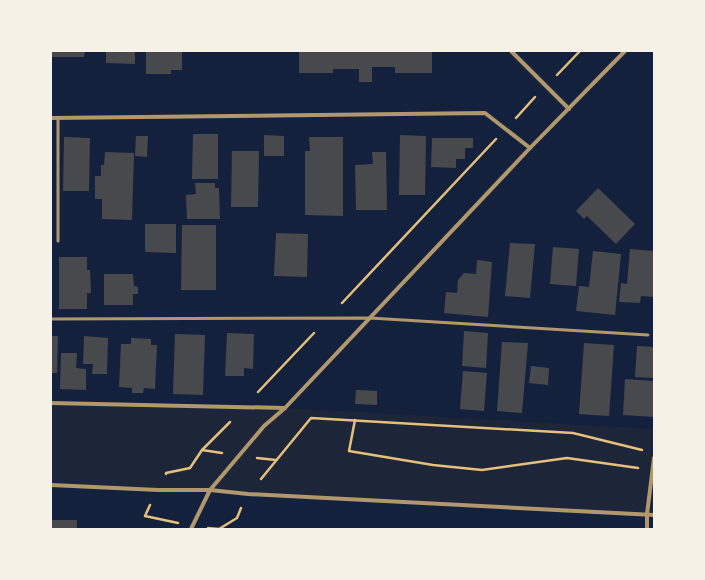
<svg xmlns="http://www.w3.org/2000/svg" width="705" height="580" font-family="Overpass,sans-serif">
  <rect width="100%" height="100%" fill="#14213d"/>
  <path fill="#1d2539" d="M 51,403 L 285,408 L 654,429 L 654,515 L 210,490 L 51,485 Z"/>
  <g fill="#48494c">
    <path d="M 51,51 L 85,51 L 84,57 L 51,57 Z"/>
    <path d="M 106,51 L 135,51 L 135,64 L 106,63 Z"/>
    <path d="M 146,51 L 182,51 L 182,70 L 171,70 L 171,74 L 146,74 Z"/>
    <path d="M 299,51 L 432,51 L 432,73 L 395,73 L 395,67 L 372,67 L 372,82 L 359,82 L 359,69 L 333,69 L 333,73 L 299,73 Z"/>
    <path d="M 193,134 L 218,134 L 218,179 L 192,179 Z"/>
    <path d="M 264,135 L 284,136 L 284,156 L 264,156 Z"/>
    <path d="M 400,135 L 426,136 L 425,195 L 399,195 Z"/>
    <path d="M 136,136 L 148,136 L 147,157 L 135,156 Z"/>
    <path d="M 64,137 L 90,138 L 89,191 L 63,191 Z"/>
    <path d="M 309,137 L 343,137 L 343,216 L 305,215 L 305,151 L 310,151 Z"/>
    <path d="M 432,138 L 473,138 L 473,148 L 465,148 L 465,159 L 456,159 L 456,168 L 431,167 Z"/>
    <path d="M 232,151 L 259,151 L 258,207 L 231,207 Z"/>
    <path d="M 105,152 L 134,153 L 132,220 L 102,219 L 102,199 L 95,199 L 95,176 L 101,176 L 101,165 L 104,165 Z"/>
    <path d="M 372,152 L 386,152 L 387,210 L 356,210 L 355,165 L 373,164 Z"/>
    <path d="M 195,183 L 215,183 L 215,188 L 219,188 L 220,219 L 187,219 L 186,195 L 196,194 Z"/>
    <path d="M 598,188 L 635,224 L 616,244 L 587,216 L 584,219 L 576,211 Z"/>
    <path d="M 145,224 L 176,224 L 176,253 L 145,252 Z"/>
    <path d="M 182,225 L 216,225 L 216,290 L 181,290 Z"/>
    <path d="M 276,233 L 308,234 L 307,277 L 274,276 Z"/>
    <path d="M 510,243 L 535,244 L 530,298 L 505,296 Z"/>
    <path d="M 553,247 L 579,249 L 576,286 L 550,284 Z"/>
    <path d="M 630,249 L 654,251 L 654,297 L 641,296 L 640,303 L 619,302 L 621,283 L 627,284 Z"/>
    <path d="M 593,251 L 621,254 L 615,315 L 576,311 L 579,286 L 589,287 Z"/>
    <path d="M 59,257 L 87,257 L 87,270 L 90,270 L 91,293 L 87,293 L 87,309 L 59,309 Z"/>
    <path d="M 477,260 L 492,262 L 488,317 L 444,313 L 446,292 L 457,293 L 458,280 L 464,273 L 476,274 Z"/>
    <path d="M 104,274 L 133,274 L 134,286 L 138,287 L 138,294 L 133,294 L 133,305 L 104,305 Z"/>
    <path d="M 464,331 L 488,333 L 486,368 L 462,366 Z"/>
    <path d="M 227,333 L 254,334 L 253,369 L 244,368 L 244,376 L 225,376 Z"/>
    <path d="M 175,334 L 205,335 L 203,395 L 173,394 Z"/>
    <path d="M 51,336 L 58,336 L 57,373 L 51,373 Z"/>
    <path d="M 84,336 L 108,338 L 107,374 L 92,374 L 93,364 L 83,364 Z"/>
    <path d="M 131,338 L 151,339 L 151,345 L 157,345 L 155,389 L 144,388 L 143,393 L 132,393 L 132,388 L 119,387 L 121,344 L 131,344 Z"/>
    <path d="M 502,342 L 528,343 L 522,413 L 497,411 Z"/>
    <path d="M 584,343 L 614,345 L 609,416 L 579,414 Z"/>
    <path d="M 637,346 L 654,347 L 654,378 L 635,377 Z"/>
    <path d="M 61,353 L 77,353 L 76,368 L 86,369 L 86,390 L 60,389 Z"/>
    <path d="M 531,366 L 549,368 L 548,385 L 529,383 Z"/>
    <path d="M 463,371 L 487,373 L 484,411 L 460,409 Z"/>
    <path d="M 625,379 L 654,381 L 654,417 L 623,415 Z"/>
    <path d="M 356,390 L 377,391 L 377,405 L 355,404 Z"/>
    <rect x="51" y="520" width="26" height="9"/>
  </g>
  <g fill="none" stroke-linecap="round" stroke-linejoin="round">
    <g stroke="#e5c07b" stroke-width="2.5">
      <path d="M 557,75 L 580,51"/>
      <path d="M 516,118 L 535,97"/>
      <path d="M 342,303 L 496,139"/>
      <path d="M 258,392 L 314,333"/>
      <path d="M 355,420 L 349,451 L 433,465 L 482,470 L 567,458 L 638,468"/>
      <path d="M 202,450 L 230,422"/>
      <path d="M 257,458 L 276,460"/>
      <path d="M 166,474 L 166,473 L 190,468 L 202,450 L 222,453"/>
      <path d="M 261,479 L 311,418 L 573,433 L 642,450"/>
      <path d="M 150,505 L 145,516 L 178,523"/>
      <path d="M 208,528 L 219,529 L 237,518 L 241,508"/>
    </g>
    <g stroke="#b1986c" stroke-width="3">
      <path d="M 58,118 L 58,241"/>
      <path d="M 51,319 L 370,318 L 648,335"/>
    </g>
    <g stroke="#b1986c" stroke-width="4">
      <path d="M 511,51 L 569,109"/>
      <path d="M 51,118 L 485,113 L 530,148"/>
      <path d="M 51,403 L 285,408"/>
      <path d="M 51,485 L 158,490 L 210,490 L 248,494 L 654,515"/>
      <path d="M 191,529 L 210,490 L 264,426 L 285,408 L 530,148 L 625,51"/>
      <path d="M 647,529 L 647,514 L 654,458"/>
    </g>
  </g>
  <rect width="705" height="580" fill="none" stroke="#f6f1e7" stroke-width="104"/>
</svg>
